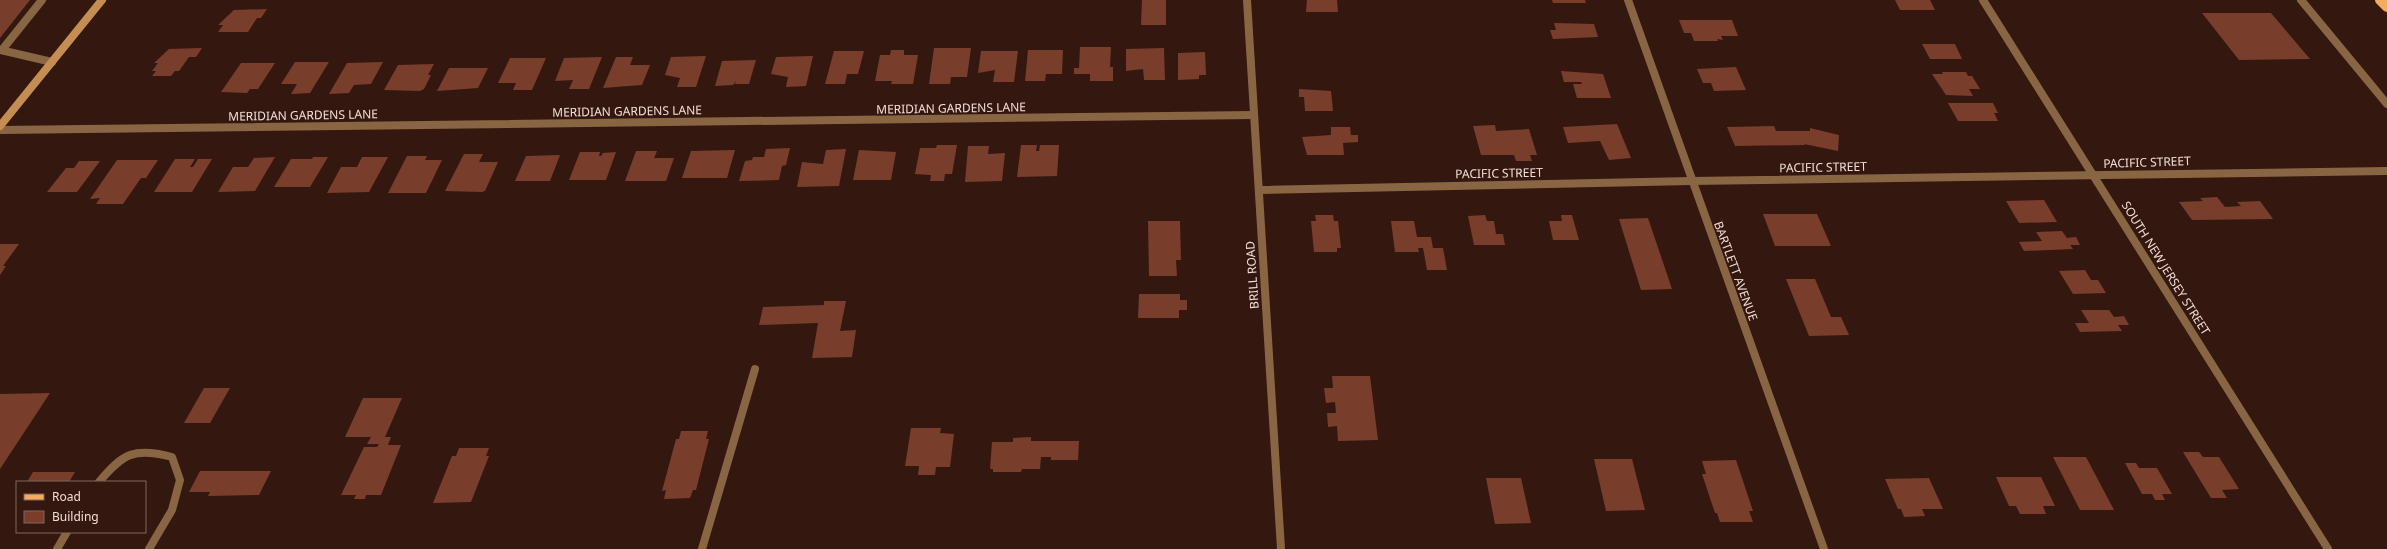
<svg xmlns="http://www.w3.org/2000/svg" width="2387" height="549" font-family="'Noto Sans',sans-serif">
  <rect width="100%" height="100%" fill="#34180f"/>
  <g fill="#793d2b">
    <path d="M 0,0 L 30,0 L 0,38 Z"/>
    <path d="M 1142,0 L 1166,0 L 1166,25 L 1141,25 Z"/>
    <path d="M 1307,0 L 1337,0 L 1338,12 L 1306,12 Z"/>
    <path d="M 1552,0 L 1585,0 L 1586,3 L 1553,3 Z"/>
    <path d="M 1895,0 L 1930,0 L 1935,10 L 1900,10 Z"/>
    <path d="M 267,9 L 261,18 L 257,18 L 248,32 L 218,32 L 223,25 L 218,25 L 234,10 Z"/>
    <path d="M 2202,13 L 2271,13 L 2310,59 L 2239,60 Z"/>
    <path d="M 1679,20 L 1732,20 L 1738,36 L 1721,36 L 1723,40 L 1717,39 L 1718,41 L 1694,41 L 1691,33 L 1684,33 Z"/>
    <path d="M 1554,23 L 1594,24 L 1598,37 L 1553,39 L 1550,30 L 1556,30 Z"/>
    <path d="M 1922,44 L 1955,44 L 1962,59 L 1930,59 Z"/>
    <path d="M 1080,47 L 1111,47 L 1110,67 L 1113,67 L 1113,81 L 1090,81 L 1090,74 L 1074,74 L 1074,68 L 1079,68 Z"/>
    <path d="M 202,48 L 196,57 L 189,57 L 179,71 L 175,71 L 171,76 L 152,76 L 156,71 L 152,71 L 158,63 L 154,63 L 169,49 Z"/>
    <path d="M 934,48 L 971,48 L 967,77 L 951,77 L 950,84 L 929,84 Z"/>
    <path d="M 1164,48 L 1165,80 L 1144,80 L 1143,69 L 1126,71 L 1126,49 Z"/>
    <path d="M 891,50 L 904,50 L 904,55 L 918,55 L 913,84 L 891,84 L 892,81 L 875,81 L 880,55 L 890,55 Z"/>
    <path d="M 1028,50 L 1063,50 L 1062,74 L 1046,74 L 1045,81 L 1025,81 Z"/>
    <path d="M 834,51 L 864,51 L 858,74 L 847,74 L 845,84 L 825,84 Z"/>
    <path d="M 981,51 L 1018,51 L 1014,82 L 993,82 L 995,70 L 978,73 Z"/>
    <path d="M 1205,52 L 1206,75 L 1199,75 L 1199,79 L 1178,80 L 1178,53 Z"/>
    <path d="M 706,56 L 696,87 L 677,87 L 680,78 L 665,75 L 671,57 Z"/>
    <path d="M 813,56 L 806,86 L 786,87 L 788,77 L 771,74 L 776,57 Z"/>
    <path d="M 602,57 L 589,89 L 569,89 L 573,80 L 555,81 L 564,58 Z"/>
    <path d="M 616,57 L 633,57 L 630,65 L 650,65 L 642,85 L 603,88 Z"/>
    <path d="M 510,58 L 546,58 L 532,90 L 513,90 L 516,83 L 498,83 Z"/>
    <path d="M 756,60 L 749,84 L 735,84 L 736,81 L 733,85 L 715,86 L 722,61 Z"/>
    <path d="M 295,62 L 329,62 L 310,93 L 291,94 L 297,84 L 281,84 Z"/>
    <path d="M 383,62 L 371,84 L 354,85 L 349,93 L 329,94 L 347,63 Z"/>
    <path d="M 241,63 L 275,63 L 258,89 L 250,89 L 247,93 L 221,92 Z"/>
    <path d="M 434,64 L 428,75 L 431,75 L 424,89 L 420,91 L 384,90 L 398,65 Z"/>
    <path d="M 1736,67 L 1746,90 L 1714,91 L 1711,83 L 1703,83 L 1697,69 Z"/>
    <path d="M 449,68 L 488,68 L 478,88 L 437,91 Z"/>
    <path d="M 1561,71 L 1603,74 L 1611,98 L 1577,98 L 1573,84 L 1582,84 L 1581,82 L 1564,82 Z"/>
    <path d="M 1942,72 L 1966,72 L 1968,76 L 1972,76 L 1980,89 L 1969,89 L 1973,96 L 1946,95 L 1932,74 L 1943,74 Z"/>
    <path d="M 1299,89 L 1331,91 L 1333,111 L 1305,111 L 1304,97 L 1299,97 Z"/>
    <path d="M 1948,103 L 1993,103 L 1998,113 L 1994,113 L 1998,121 L 1958,121 Z"/>
    <path d="M 1617,124 L 1631,158 L 1609,160 L 1600,141 L 1568,143 L 1563,127 Z"/>
    <path d="M 1495,125 L 1496,131 L 1529,129 L 1537,155 L 1530,155 L 1532,161 L 1516,161 L 1514,155 L 1481,155 L 1473,126 Z"/>
    <path d="M 1774,126 L 1776,131 L 1810,131 L 1810,128 L 1839,135 L 1838,151 L 1804,144 L 1805,145 L 1735,146 L 1727,127 Z"/>
    <path d="M 1331,127 L 1350,127 L 1351,135 L 1358,135 L 1358,142 L 1343,143 L 1344,155 L 1307,155 L 1302,137 L 1331,135 Z"/>
    <path d="M 937,145 L 957,145 L 952,174 L 945,174 L 944,181 L 930,181 L 931,175 L 915,174 L 920,148 L 936,148 Z"/>
    <path d="M 1021,145 L 1037,145 L 1036,151 L 1039,151 L 1040,145 L 1059,145 L 1057,176 L 1017,177 Z"/>
    <path d="M 968,146 L 989,146 L 988,154 L 1005,153 L 1002,181 L 965,182 Z"/>
    <path d="M 790,148 L 786,165 L 782,166 L 779,180 L 739,181 L 745,161 L 752,160 L 753,157 L 764,157 L 766,149 Z"/>
    <path d="M 846,149 L 839,186 L 797,187 L 802,162 L 823,164 L 826,150 Z"/>
    <path d="M 735,150 L 727,178 L 682,178 L 691,151 Z"/>
    <path d="M 859,150 L 896,152 L 891,180 L 853,180 Z"/>
    <path d="M 636,151 L 657,151 L 654,158 L 674,158 L 666,181 L 625,181 Z"/>
    <path d="M 580,152 L 600,152 L 599,156 L 601,156 L 603,153 L 616,152 L 606,180 L 569,180 Z"/>
    <path d="M 464,154 L 483,154 L 479,162 L 498,162 L 485,191 L 482,192 L 445,191 Z"/>
    <path d="M 560,155 L 550,181 L 515,181 L 526,156 Z"/>
    <path d="M 407,156 L 427,156 L 425,160 L 442,160 L 426,193 L 388,193 Z"/>
    <path d="M 275,157 L 255,191 L 218,192 L 233,167 L 248,167 L 254,158 Z"/>
    <path d="M 313,157 L 328,157 L 310,187 L 274,187 L 291,159 L 312,159 Z"/>
    <path d="M 362,157 L 388,157 L 369,192 L 327,193 L 341,167 L 357,167 Z"/>
    <path d="M 175,159 L 195,159 L 190,167 L 193,167 L 198,159 L 212,159 L 192,192 L 154,192 Z"/>
    <path d="M 117,160 L 158,160 L 146,178 L 141,178 L 123,204 L 96,204 L 100,198 L 90,199 Z"/>
    <path d="M 79,161 L 100,161 L 77,192 L 47,192 L 66,168 L 74,168 Z"/>
    <path d="M 2217,197 L 2225,207 L 2241,206 L 2237,202 L 2260,201 L 2273,219 L 2192,220 L 2179,202 L 2203,201 L 2200,198 Z"/>
    <path d="M 2044,200 L 2057,222 L 2019,223 L 2006,201 Z"/>
    <path d="M 1763,214 L 1817,214 L 1831,246 L 1775,246 Z"/>
    <path d="M 1315,215 L 1333,215 L 1334,221 L 1338,221 L 1341,248 L 1337,248 L 1337,252 L 1314,252 L 1311,221 L 1316,221 Z"/>
    <path d="M 1485,215 L 1487,221 L 1494,221 L 1496,234 L 1503,234 L 1505,245 L 1474,245 L 1468,216 Z"/>
    <path d="M 1561,215 L 1572,215 L 1579,240 L 1553,240 L 1549,221 L 1562,221 Z"/>
    <path d="M 1648,218 L 1672,289 L 1641,290 L 1619,219 Z"/>
    <path d="M 1148,221 L 1180,221 L 1181,260 L 1176,260 L 1177,276 L 1149,276 Z"/>
    <path d="M 1391,221 L 1414,221 L 1417,237 L 1431,237 L 1433,248 L 1443,248 L 1447,270 L 1427,270 L 1423,248 L 1418,248 L 1419,252 L 1395,252 Z"/>
    <path d="M 2062,231 L 2067,238 L 2076,237 L 2080,245 L 2070,245 L 2073,249 L 2024,251 L 2019,242 L 2042,241 L 2036,232 Z"/>
    <path d="M 0,244 L 19,244 L 3,266 L 6,266 L 0,275 Z"/>
    <path d="M 2085,270 L 2091,280 L 2098,280 L 2106,293 L 2073,294 L 2059,271 Z"/>
    <path d="M 1786,279 L 1815,279 L 1831,317 L 1841,317 L 1849,335 L 1809,336 Z"/>
    <path d="M 1139,294 L 1180,294 L 1180,300 L 1187,300 L 1187,310 L 1179,310 L 1179,318 L 1138,318 Z"/>
    <path d="M 824,301 L 846,301 L 840,331 L 856,330 L 852,357 L 812,358 L 818,323 L 759,325 L 763,307 L 824,305 Z"/>
    <path d="M 2081,310 L 2109,310 L 2114,317 L 2124,316 L 2129,325 L 2118,325 L 2122,331 L 2080,332 L 2075,323 L 2089,323 Z"/>
    <path d="M 1332,376 L 1370,376 L 1378,440 L 1338,441 L 1337,426 L 1328,427 L 1327,413 L 1336,413 L 1335,402 L 1326,403 L 1324,388 L 1333,388 Z"/>
    <path d="M 204,388 L 230,388 L 210,423 L 184,423 Z"/>
    <path d="M 50,393 L 0,469 L 0,394 Z"/>
    <path d="M 363,398 L 402,398 L 385,437 L 391,437 L 388,445 L 401,445 L 381,495 L 366,495 L 365,499 L 354,499 L 356,495 L 341,495 L 364,447 L 377,447 L 379,444 L 367,444 L 371,437 L 345,437 Z"/>
    <path d="M 911,428 L 941,428 L 940,433 L 954,434 L 950,467 L 936,467 L 935,475 L 918,475 L 919,466 L 905,466 Z"/>
    <path d="M 681,431 L 708,431 L 706,439 L 709,439 L 696,490 L 693,490 L 690,498 L 664,499 L 666,490 L 662,491 L 676,439 L 679,439 Z"/>
    <path d="M 1031,437 L 1031,441 L 1079,441 L 1078,460 L 1051,460 L 1051,457 L 1041,457 L 1040,469 L 1022,469 L 1021,472 L 993,472 L 993,469 L 990,469 L 992,442 L 1013,442 L 1013,438 Z"/>
    <path d="M 459,448 L 489,448 L 486,456 L 489,456 L 471,502 L 433,503 L 452,456 L 456,456 Z"/>
    <path d="M 2183,452 L 2199,452 L 2203,457 L 2219,457 L 2239,489 L 2222,490 L 2227,498 L 2211,498 Z"/>
    <path d="M 2053,457 L 2086,457 L 2114,510 L 2080,510 Z"/>
    <path d="M 1594,459 L 1632,459 L 1645,510 L 1606,511 Z"/>
    <path d="M 1736,460 L 1753,511 L 1749,511 L 1753,522 L 1720,522 L 1717,513 L 1715,513 L 1702,474 L 1706,474 L 1702,461 Z"/>
    <path d="M 2125,463 L 2136,463 L 2139,468 L 2157,468 L 2172,494 L 2162,494 L 2165,500 L 2155,500 L 2152,494 L 2142,494 Z"/>
    <path d="M 200,471 L 271,471 L 259,495 L 208,496 L 210,492 L 189,492 Z"/>
    <path d="M 33,472 L 75,472 L 69,482 L 27,482 Z"/>
    <path d="M 1996,477 L 2041,477 L 2055,506 L 2043,506 L 2046,514 L 2020,514 L 2016,506 L 2009,506 Z"/>
    <path d="M 1486,478 L 1521,478 L 1531,523 L 1495,524 Z"/>
    <path d="M 1929,478 L 1943,509 L 1922,509 L 1925,516 L 1904,517 L 1901,509 L 1898,509 L 1885,479 Z"/>
  </g>
  <g fill="none" stroke-linecap="round" stroke-linejoin="round">
    <g stroke="#896643" stroke-width="8">
      <path d="M 2301,0 L 2387,104"/>
      <path d="M 0,50 L 52,62"/>
      <path d="M 2,50 L 42,0"/>
      <path d="M 99,482 C 123,453 135,447 172,457 L 180,480 L 172,510 L 149,549"/>
      <path d="M 57,549 L 67,532"/>
      <path d="M 702,549 L 755,369"/>
    </g>
    <g stroke="#896643" stroke-width="8">
      <path d="M 1247,0 L 1281,549"/>
      <path d="M 1628,0 L 1824,549"/>
      <path d="M 1983,0 L 2328,549"/>
      <path d="M 0,130 L 1254,115"/>
      <path d="M 1259,190 L 1691,181 L 2387,171"/>
    </g>
    <path stroke="#c48d52" stroke-width="8" d="M 0,126 L 102,0"/>
    <path stroke="#f3ab5d" stroke-width="10" d="M 2380,0 L 2387,7"/>
  </g>
  <g text-anchor="middle" dominant-baseline="central" stroke-width="3.5" stroke-linejoin="round" paint-order="stroke">
    <g font-size="12" fill="#f1ddd6" stroke="#34180f">
      <text transform="translate(951 108) rotate(-1)">MERIDIAN GARDENS LANE</text>
      <text transform="translate(627 111) rotate(-1)">MERIDIAN GARDENS LANE</text>
      <text transform="translate(303 115) rotate(-1)">MERIDIAN GARDENS LANE</text>
      <text transform="translate(2147 162) rotate(-2)">PACIFIC STREET</text>
      <text transform="translate(1823 167) rotate(-1)">PACIFIC STREET</text>
      <text transform="translate(1499 173) rotate(-1)">PACIFIC STREET</text>
      <text transform="translate(2166 268) rotate(58)">SOUTH NEW JERSEY STREET</text>
      <text transform="translate(1736 271) rotate(70)">BARTLETT AVENUE</text>
      <text transform="translate(1252 275) rotate(-94)">BRILL ROAD</text>
    </g>
  </g>
  <rect x="16" y="481" width="130" height="52" fill="#34180f" stroke="#80675f"/>
  <rect x="24" y="494" width="20" height="6" fill="#f3ab5d" stroke="#80675f"/>
  <text x="52" y="501" font-size="12" fill="#f1ddd6">Road</text>
  <rect x="24" y="511" width="20" height="12" fill="#793d2b" stroke="#80675f"/>
  <text x="52" y="521" font-size="12" fill="#f1ddd6">Building</text>
</svg>
